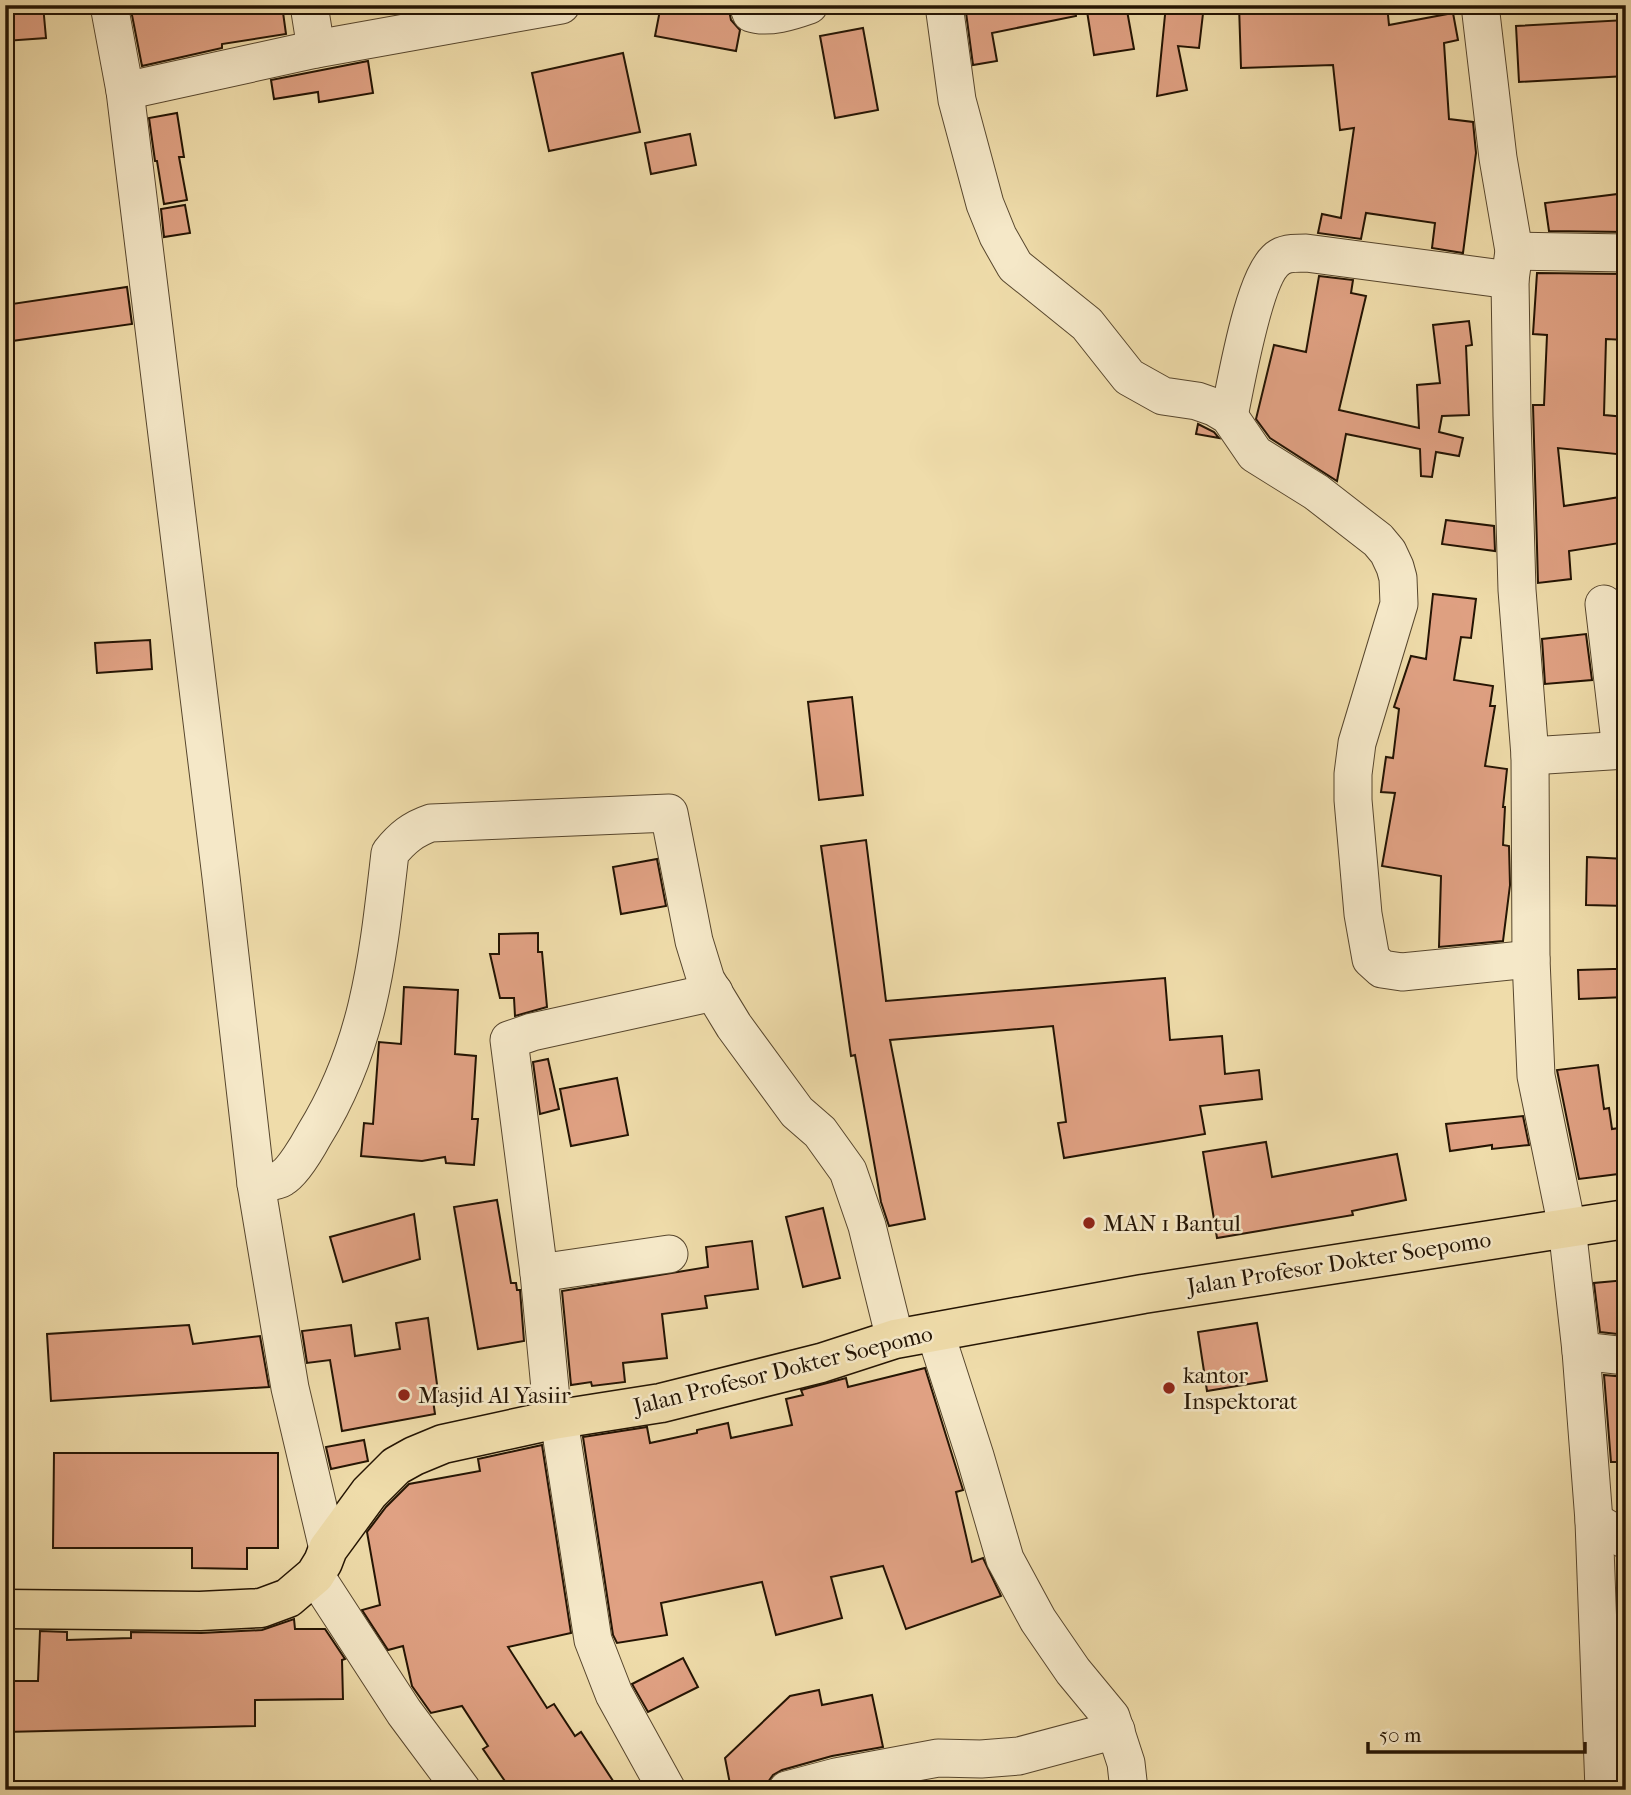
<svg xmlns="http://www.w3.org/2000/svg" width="1631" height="1795" font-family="'IM FELL French Canon',serif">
  <rect width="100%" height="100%" fill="#efdcaa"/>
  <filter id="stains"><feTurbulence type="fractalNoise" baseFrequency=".00286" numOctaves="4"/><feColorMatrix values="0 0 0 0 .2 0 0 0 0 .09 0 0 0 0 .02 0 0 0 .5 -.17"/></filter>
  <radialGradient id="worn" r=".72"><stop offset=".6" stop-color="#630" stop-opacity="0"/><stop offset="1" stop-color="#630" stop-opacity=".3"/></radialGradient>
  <g fill="#e0a183" stroke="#241403" stroke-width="2">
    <path d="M 5,5 L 43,5 L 46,38 L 5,41 Z"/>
    <path d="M 130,5 L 282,5 L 286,34 L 222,44 L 222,48 L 142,66 Z"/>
    <path d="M 661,5 L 728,5 L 731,20 L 740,30 L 736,51 L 655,36 Z"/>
    <path d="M 965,5 L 1075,5 L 1076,16 L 992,33 L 997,61 L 973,65 Z"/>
    <path d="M 1086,5 L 1126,5 L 1134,49 L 1094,55 Z"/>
    <path d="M 1166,5 L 1204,5 L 1199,48 L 1178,46 L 1187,90 L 1157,96 Z"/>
    <path d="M 1239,5 L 1332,5 L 1333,10 L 1387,5 L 1389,25 L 1453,13 L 1458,40 L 1444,43 L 1449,119 L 1473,122 L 1476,153 L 1463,253 L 1432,248 L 1435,223 L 1366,213 L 1361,239 L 1318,233 L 1322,214 L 1341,218 L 1354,128 L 1340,130 L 1333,65 L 1241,68 Z"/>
    <path d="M 1626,20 L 1626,76 L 1519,82 L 1516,26 Z"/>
    <path d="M 863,28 L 878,110 L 835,118 L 820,36 Z"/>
    <path d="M 623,53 L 640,132 L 549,151 L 532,73 Z"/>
    <path d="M 368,61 L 373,93 L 319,102 L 318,92 L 274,99 L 271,80 Z"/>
    <path d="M 177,113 L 184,157 L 179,157 L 187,200 L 164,204 L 157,161 L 155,161 L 149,118 Z"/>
    <path d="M 690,134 L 696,165 L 651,174 L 645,143 Z"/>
    <path d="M 1626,193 L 1626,232 L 1549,231 L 1545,203 Z"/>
    <path d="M 185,205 L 190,233 L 164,237 L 161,209 Z"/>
    <path d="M 1537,273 L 1626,274 L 1626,340 L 1606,339 L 1604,415 L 1626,417 L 1626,455 L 1558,448 L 1564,506 L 1626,496 L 1626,542 L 1569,551 L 1571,579 L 1538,583 L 1533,405 L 1544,405 L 1547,335 L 1533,334 Z"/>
    <path d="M 1319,276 L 1353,280 L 1351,293 L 1366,296 L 1339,410 L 1419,428 L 1417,385 L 1440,383 L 1433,325 L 1469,321 L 1472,345 L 1466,346 L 1469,415 L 1442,416 L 1439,432 L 1463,438 L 1459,456 L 1436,452 L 1432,477 L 1421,476 L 1420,449 L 1346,434 L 1337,481 L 1270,438 L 1256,419 L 1274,345 L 1306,352 Z"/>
    <path d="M 127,287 L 132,324 L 5,342 L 5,305 Z"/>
    <path d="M 1198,424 L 1214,432 L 1219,438 L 1196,434 Z"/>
    <path d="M 1446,520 L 1494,526 L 1495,551 L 1442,544 Z"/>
    <path d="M 1433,594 L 1476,599 L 1471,638 L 1461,637 L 1454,680 L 1493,686 L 1490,706 L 1495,706 L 1485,766 L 1507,769 L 1503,807 L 1505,807 L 1503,845 L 1509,846 L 1510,885 L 1503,941 L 1439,947 L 1441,876 L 1382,866 L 1395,793 L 1381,792 L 1386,757 L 1393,758 L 1399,709 L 1394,707 L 1411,656 L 1426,659 Z"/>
    <path d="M 1586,634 L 1592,680 L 1545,684 L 1542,639 Z"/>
    <path d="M 150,640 L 152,669 L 97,673 L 95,643 Z"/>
    <path d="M 852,697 L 863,795 L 819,800 L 808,702 Z"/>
    <path d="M 866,840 L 886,1001 L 1165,978 L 1170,1040 L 1222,1036 L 1225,1074 L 1259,1070 L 1262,1099 L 1200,1106 L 1205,1134 L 1064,1158 L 1058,1123 L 1066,1122 L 1053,1026 L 890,1040 L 925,1219 L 889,1226 L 881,1202 L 855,1055 L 851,1056 L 821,846 Z"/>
    <path d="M 1587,857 L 1626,859 L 1626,906 L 1586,905 Z"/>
    <path d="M 657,859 L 666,906 L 621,914 L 613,867 Z"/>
    <path d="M 538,933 L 538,952 L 542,952 L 547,1007 L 515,1016 L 514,998 L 500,998 L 490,954 L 499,954 L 499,934 Z"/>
    <path d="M 1613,969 L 1626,969 L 1626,997 L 1579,999 L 1578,970 Z"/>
    <path d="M 404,987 L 458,990 L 455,1054 L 476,1056 L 472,1119 L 478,1119 L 474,1165 L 446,1163 L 445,1157 L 422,1161 L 361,1156 L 364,1123 L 373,1124 L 379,1042 L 401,1044 Z"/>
    <path d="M 548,1059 L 559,1109 L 540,1114 L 533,1062 Z"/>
    <path d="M 1598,1065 L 1604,1109 L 1609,1108 L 1612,1129 L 1626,1127 L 1626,1173 L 1579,1179 L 1557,1070 Z"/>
    <path d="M 617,1078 L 628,1135 L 571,1146 L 560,1089 Z"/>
    <path d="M 1523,1116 L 1529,1145 L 1492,1149 L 1492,1145 L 1450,1151 L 1446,1124 Z"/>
    <path d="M 1266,1142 L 1272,1177 L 1397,1154 L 1406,1200 L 1352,1211 L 1353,1215 L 1217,1238 L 1203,1152 Z"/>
    <path d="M 497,1200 L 511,1283 L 516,1283 L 517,1290 L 520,1290 L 524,1341 L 478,1349 L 454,1207 Z"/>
    <path d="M 823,1208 L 840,1278 L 803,1287 L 786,1217 Z"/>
    <path d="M 414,1214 L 420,1259 L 343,1282 L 330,1237 Z"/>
    <path d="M 752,1241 L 758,1289 L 705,1296 L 707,1308 L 662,1314 L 667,1358 L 623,1363 L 625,1382 L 592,1386 L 591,1382 L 571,1385 L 562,1291 L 708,1267 L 706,1247 Z"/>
    <path d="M 1626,1280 L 1626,1335 L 1600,1332 L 1594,1283 Z"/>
    <path d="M 428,1318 L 439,1399 L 433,1400 L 435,1414 L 342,1431 L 330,1360 L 307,1363 L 302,1331 L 351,1325 L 355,1356 L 400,1349 L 396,1323 Z"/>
    <path d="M 1257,1323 L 1267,1381 L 1207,1391 L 1198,1332 Z"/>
    <path d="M 189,1325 L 193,1344 L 260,1336 L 269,1387 L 51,1401 L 47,1334 Z"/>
    <path d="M 925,1368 L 963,1490 L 956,1492 L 972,1562 L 983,1558 L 1001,1596 L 906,1629 L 883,1566 L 831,1577 L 842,1618 L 776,1635 L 762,1582 L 661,1603 L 667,1635 L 617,1643 L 613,1635 L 583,1437 L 647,1427 L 650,1443 L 697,1433 L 697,1430 L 728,1423 L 731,1438 L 792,1425 L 786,1399 L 803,1395 L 801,1390 L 846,1378 L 848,1387 Z"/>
    <path d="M 1604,1375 L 1626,1377 L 1626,1462 L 1611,1462 Z"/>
    <path d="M 364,1440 L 368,1461 L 331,1469 L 326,1447 Z"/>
    <path d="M 542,1445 L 571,1633 L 508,1647 L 547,1708 L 554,1704 L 575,1736 L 581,1732 L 619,1790 L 511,1790 L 483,1749 L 488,1746 L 462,1706 L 431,1713 L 412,1686 L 403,1646 L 388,1650 L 362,1610 L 380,1605 L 367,1532 L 386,1507 L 409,1484 L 480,1471 L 478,1459 Z"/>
    <path d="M 54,1453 L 278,1453 L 278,1548 L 247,1548 L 247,1569 L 192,1568 L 192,1548 L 53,1548 Z"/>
    <path d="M 294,1619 L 295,1629 L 325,1629 L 345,1659 L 342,1660 L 343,1699 L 255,1700 L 255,1726 L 5,1732 L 5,1681 L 38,1681 L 40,1631 L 67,1632 L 67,1640 L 131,1638 L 131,1632 L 201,1633 L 262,1630 Z"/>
    <path d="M 683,1658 L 698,1687 L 648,1712 L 632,1684 Z"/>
    <path d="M 819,1690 L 822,1705 L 872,1695 L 883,1747 L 832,1756 L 782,1770 L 773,1775 L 768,1782 L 731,1789 L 725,1758 L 790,1696 Z"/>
  </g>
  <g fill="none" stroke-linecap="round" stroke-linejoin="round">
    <defs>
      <g id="minor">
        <path d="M 109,5 L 125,91 L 221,877 L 256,1184 L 290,1388 L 328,1549"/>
        <path d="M 309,5 L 316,49"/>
        <path d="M 748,5 L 751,13 C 768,19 792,11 809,5"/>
        <path d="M 944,5 L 957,100 L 985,204 L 998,236 L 1015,266 L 1087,324 L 1129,377 L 1163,396 L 1197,401 L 1214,407 L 1229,416 L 1255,454 L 1316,492 L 1378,540 L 1388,552 L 1395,567 L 1398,578 L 1399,604 L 1357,743 L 1353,774 L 1353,800 L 1363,914 L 1371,959 L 1382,969 L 1402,972 L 1531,959"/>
        <path d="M 1480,5 L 1498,158 L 1514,251 L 1510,280 L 1512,416 L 1517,590 L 1530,756 L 1531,959 L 1536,1076 L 1567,1227 L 1581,1351 L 1594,1521 L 1604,1790"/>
        <path d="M 125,91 L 316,49 L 561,5"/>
        <path d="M 1514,251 L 1626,253"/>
        <path d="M 1229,416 C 1236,384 1254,272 1280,257 C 1287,253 1298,253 1306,253 L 1510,280"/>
        <path d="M 1604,604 L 1621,750"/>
        <path d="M 1530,756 L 1626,750"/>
        <path d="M 256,1184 C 263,1182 276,1182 282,1178 C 293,1172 308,1146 314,1135 C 370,1045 378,956 390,853 C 402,838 413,829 431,823 L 669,813 L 694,941 L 706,980 L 734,1026 L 797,1112 L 820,1132 L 848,1171 L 867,1226 L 895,1339"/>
        <path d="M 539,1273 L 669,1254"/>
        <path d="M 935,1332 L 975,1456 L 1005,1559 L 1038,1620 L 1073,1671 L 1111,1717 L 1126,1763 L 1129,1790"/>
        <path d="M 1581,1351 L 1626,1356"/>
        <path d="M 553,1420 L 539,1273 L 509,1040 L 532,1032 L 714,992"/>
        <path d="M 559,1420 L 593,1640 L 614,1694 L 667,1790"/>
        <path d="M 1594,1521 L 1626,1540"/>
        <path d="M 315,1575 L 404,1712 L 462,1790"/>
        <path d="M 787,1790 L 836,1777 L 938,1758 L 981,1759 L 1019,1756 L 1116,1730"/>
      </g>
      <path id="major" d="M 5,1609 L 200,1611 L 261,1608 L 288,1598 L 315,1575 L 323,1562 L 328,1549 L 369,1493 L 396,1466 L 414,1456 L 443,1444 L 553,1420 L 661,1403 L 821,1363 L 895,1339 L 1143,1294 L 1626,1219"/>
    </defs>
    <use href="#minor" stroke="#57462d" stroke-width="39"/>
    <use href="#major" stroke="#241403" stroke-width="41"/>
    <use href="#minor" stroke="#f5e8c8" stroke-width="37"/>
    <use href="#major" stroke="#efdcaa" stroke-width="38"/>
  </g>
  <g fill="#8f2418" stroke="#f5e8c8" stroke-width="2.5">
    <circle cx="1089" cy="1223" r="7"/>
    <circle cx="1169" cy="1388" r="7"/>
    <circle cx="404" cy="1395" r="7"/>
  </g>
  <g text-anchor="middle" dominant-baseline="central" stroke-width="5" stroke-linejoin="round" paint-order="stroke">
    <g font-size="23" fill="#241403" stroke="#f5e8c8" text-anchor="start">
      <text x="1103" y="1223">MAN 1 Bantul</text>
      <text x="1183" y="1375">kantor<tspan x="1183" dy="26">Inspektorat</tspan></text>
      <text x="418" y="1395">Masjid Al Yasiir</text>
    </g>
    <g font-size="23" fill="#241403" stroke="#f5e8c8">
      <text transform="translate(1339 1263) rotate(-9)">Jalan Profesor Dokter Soepomo</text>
      <text transform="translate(783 1370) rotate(-14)">Jalan Profesor Dokter Soepomo</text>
    </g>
  </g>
  <rect width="1631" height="1795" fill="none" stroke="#efdcaa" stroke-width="28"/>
  <rect x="7" y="7" width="1617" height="1781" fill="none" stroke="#241403" stroke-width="3.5"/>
  <rect x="14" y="14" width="1603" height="1767" fill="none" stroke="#241403" stroke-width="2"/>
  <path d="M1368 1742v10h217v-10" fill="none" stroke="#241403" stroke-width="3.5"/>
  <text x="1379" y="1742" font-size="21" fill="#241403" stroke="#f5e8c8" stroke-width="5" paint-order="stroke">50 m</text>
  <rect width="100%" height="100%" filter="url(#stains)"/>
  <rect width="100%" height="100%" fill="url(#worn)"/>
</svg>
